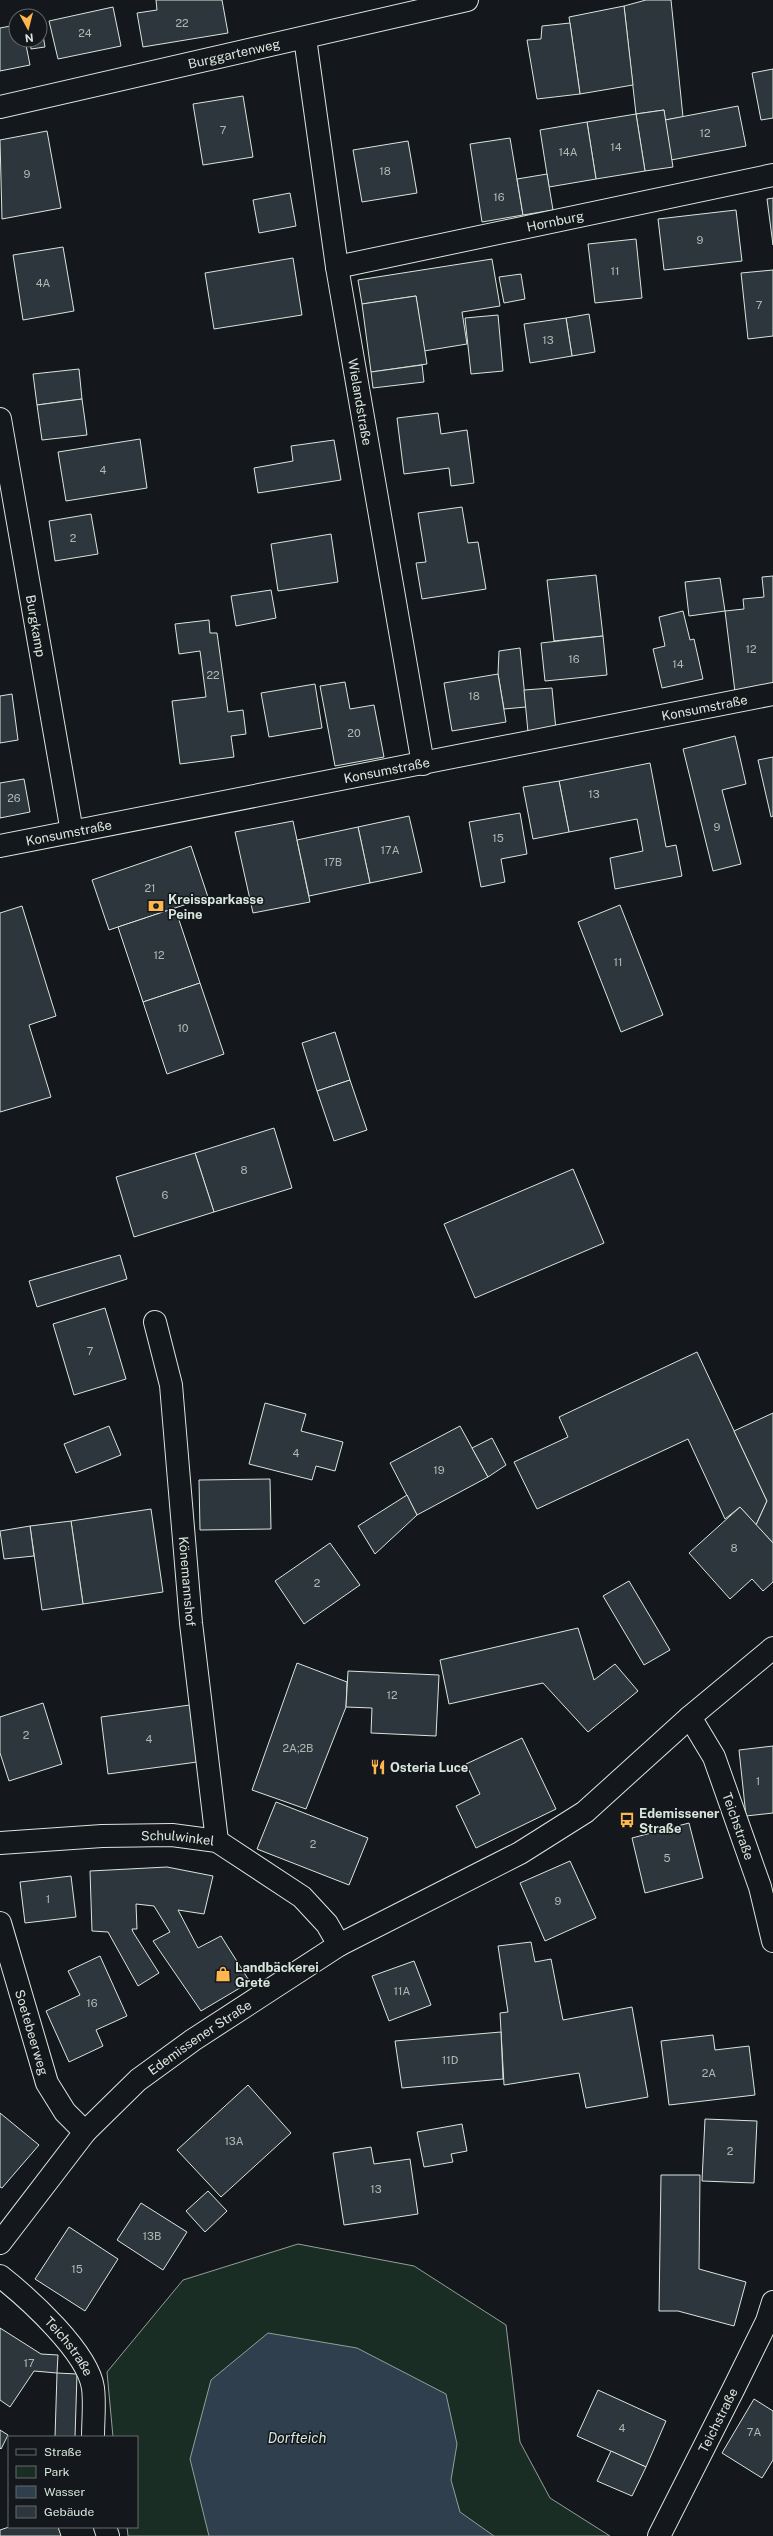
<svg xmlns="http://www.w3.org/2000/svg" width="773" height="2536" font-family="'Public Sans',sans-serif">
  <rect width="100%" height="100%" fill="#14181c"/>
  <path fill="#1a2d24" stroke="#939e99" d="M 298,2244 L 414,2266 L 506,2325 L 520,2442 L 550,2498 L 610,2536 L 128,2536 L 127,2527 L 137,2527 L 137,2437 L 113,2437 L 107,2372 L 183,2280 Z"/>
  <path fill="#2f3f4d" stroke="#939e99" d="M 268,2333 L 357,2348 L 446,2394 L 457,2444 L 451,2480 L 460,2512 L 494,2536 L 209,2536 L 190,2459 L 211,2380 Z"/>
  <g fill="#2c363c" stroke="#d8e6dc">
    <path d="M 156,0 L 222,0 L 228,33 L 143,47 L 137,13 L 157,10 Z"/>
    <path d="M 646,0 L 671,0 L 683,117 L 665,120 L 664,110 L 636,114 L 624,6 Z"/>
    <path d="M 624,6 L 633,85 L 580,94 L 569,17 Z"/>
    <path d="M 113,7 L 121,46 L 58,59 L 49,21 Z"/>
    <path d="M 40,17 L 45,47 L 31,49 L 30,40 L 40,40 Z"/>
    <path d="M 570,23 L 580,94 L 537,99 L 527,40 L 541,39 L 542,26 Z"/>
    <path d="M 16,25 L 16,40 L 25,40 L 30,65 L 0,71 L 0,28 Z"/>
    <path d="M 773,69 L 773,118 L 761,120 L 752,73 Z"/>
    <path d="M 243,96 L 253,157 L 203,165 L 193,104 Z"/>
    <path d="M 738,106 L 746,146 L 671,160 L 665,120 Z"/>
    <path d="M 664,110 L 673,167 L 645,171 L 636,114 Z"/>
    <path d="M 636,114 L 645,171 L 596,179 L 587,122 Z"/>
    <path d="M 587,122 L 596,179 L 549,187 L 540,130 Z"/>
    <path d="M 47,131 L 61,208 L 2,219 L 0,140 Z"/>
    <path d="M 510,138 L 523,215 L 482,222 L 470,144 Z"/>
    <path d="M 408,141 L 417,193 L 362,202 L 353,150 Z"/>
    <path d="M 547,174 L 553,210 L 523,215 L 517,179 Z"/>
    <path d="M 290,193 L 296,226 L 259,233 L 253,200 Z"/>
    <path d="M 773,198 L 773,245 L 767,199 Z"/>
    <path d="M 736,210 L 742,261 L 664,270 L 658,219 Z"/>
    <path d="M 636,239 L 642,298 L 595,303 L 588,244 Z"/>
    <path d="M 63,247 L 74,311 L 23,320 L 13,255 Z"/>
    <path d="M 293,258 L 302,315 L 214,329 L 205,273 Z"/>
    <path d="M 492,259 L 500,306 L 462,312 L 467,344 L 424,351 L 416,296 L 362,304 L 358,280 Z"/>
    <path d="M 773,270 L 773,336 L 748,339 L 741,273 Z"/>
    <path d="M 521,274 L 525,299 L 504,303 L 499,277 Z"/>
    <path d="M 416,296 L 427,364 L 371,372 L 362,304 Z"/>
    <path d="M 589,314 L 595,352 L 572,356 L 566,318 Z"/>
    <path d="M 498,315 L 503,371 L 471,374 L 465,318 Z"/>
    <path d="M 566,318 L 572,356 L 530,363 L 524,324 Z"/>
    <path d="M 422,365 L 424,382 L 373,388 L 371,372 Z"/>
    <path d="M 79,369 L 82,399 L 37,405 L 33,374 Z"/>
    <path d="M 82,399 L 87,435 L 42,440 L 37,405 Z"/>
    <path d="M 438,413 L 441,434 L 467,430 L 474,483 L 451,486 L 449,468 L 404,474 L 397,418 Z"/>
    <path d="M 140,439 L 147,488 L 66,501 L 58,452 Z"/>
    <path d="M 334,440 L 341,480 L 258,493 L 254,468 L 293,461 L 291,446 Z"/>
    <path d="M 462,507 L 468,543 L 478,542 L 486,589 L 422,599 L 416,563 L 426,562 L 418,513 Z"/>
    <path d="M 91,514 L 98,554 L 55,561 L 49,521 Z"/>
    <path d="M 331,534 L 338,582 L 278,591 L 271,544 Z"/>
    <path d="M 596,575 L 603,636 L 554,641 L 547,580 Z"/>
    <path d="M 773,576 L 773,687 L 735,692 L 725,611 L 744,609 L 743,599 L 764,597 L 762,577 Z"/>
    <path d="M 720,578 L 725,611 L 689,616 L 685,582 Z"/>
    <path d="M 271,590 L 276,618 L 236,626 L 231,596 Z"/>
    <path d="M 683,611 L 690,640 L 694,639 L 703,679 L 662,688 L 653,649 L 665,646 L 659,617 Z"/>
    <path d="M 209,620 L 210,633 L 217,633 L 228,712 L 243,710 L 246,734 L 231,736 L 234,757 L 180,764 L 172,701 L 206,697 L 200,651 L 179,654 L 175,624 Z"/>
    <path d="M 603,636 L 607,675 L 545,681 L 541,643 Z"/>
    <path d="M 520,648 L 526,707 L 504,709 L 498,674 L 499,651 Z"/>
    <path d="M 498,674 L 506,722 L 452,731 L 444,683 Z"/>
    <path d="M 345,682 L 350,709 L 374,705 L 384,757 L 335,766 L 320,686 Z"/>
    <path d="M 315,684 L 322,728 L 269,737 L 261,693 Z"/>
    <path d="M 552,688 L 556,730 L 528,732 L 524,690 Z"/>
    <path d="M 12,694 L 18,740 L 0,743 L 0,696 Z"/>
    <path d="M 735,736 L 746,784 L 722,790 L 741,864 L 713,871 L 683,749 Z"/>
    <path d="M 773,757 L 773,816 L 771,817 L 758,760 Z"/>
    <path d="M 650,763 L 666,847 L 676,845 L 682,876 L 615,889 L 610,858 L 643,851 L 637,819 L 569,832 L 559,781 Z"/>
    <path d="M 24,779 L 30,812 L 0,818 L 0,783 Z"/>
    <path d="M 559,781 L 569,832 L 533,839 L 523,787 Z"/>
    <path d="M 520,813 L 527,854 L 501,859 L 505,882 L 481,887 L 469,822 Z"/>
    <path d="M 409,816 L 422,872 L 370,883 L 358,827 Z"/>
    <path d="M 293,821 L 310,902 L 253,913 L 235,832 Z"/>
    <path d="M 358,827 L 370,883 L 309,896 L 297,840 Z"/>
    <path d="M 191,846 L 208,897 L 109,930 L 92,880 Z"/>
    <path d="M 620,905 L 663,1015 L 621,1032 L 578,922 Z"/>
    <path d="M 22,906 L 56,1016 L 29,1025 L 51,1097 L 0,1112 L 0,913 Z"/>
    <path d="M 175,908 L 200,983 L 143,1002 L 118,927 Z"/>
    <path d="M 200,983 L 224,1054 L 167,1074 L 143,1002 Z"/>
    <path d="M 335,1032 L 350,1080 L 317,1091 L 302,1043 Z"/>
    <path d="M 350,1080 L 367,1130 L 334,1141 L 317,1091 Z"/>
    <path d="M 274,1128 L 292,1188 L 214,1212 L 195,1153 Z"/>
    <path d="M 195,1153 L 214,1212 L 134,1237 L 116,1177 Z"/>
    <path d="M 573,1169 L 604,1243 L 475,1298 L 444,1224 Z"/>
    <path d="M 120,1255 L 127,1279 L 37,1307 L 29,1281 Z"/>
    <path d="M 105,1308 L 126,1379 L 74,1395 L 53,1324 Z"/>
    <path d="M 697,1352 L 767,1501 L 756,1525 L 740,1507 L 725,1519 L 688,1439 L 537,1509 L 514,1462 L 568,1437 L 559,1417 Z"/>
    <path d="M 265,1403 L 306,1414 L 301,1431 L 343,1442 L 335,1471 L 316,1466 L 312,1480 L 249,1464 Z"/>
    <path d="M 773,1413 L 773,1543 L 756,1525 L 767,1501 L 734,1431 Z"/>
    <path d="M 109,1426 L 121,1455 L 76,1473 L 64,1444 Z"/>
    <path d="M 460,1426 L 488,1477 L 417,1515 L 390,1463 Z"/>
    <path d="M 492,1438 L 506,1465 L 488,1477 L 472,1448 Z"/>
    <path d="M 270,1479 L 271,1529 L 200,1530 L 199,1480 Z"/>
    <path d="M 407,1495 L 417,1515 L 375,1554 L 358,1526 Z"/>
    <path d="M 740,1507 L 773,1543 L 773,1582 L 763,1591 L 752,1579 L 730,1599 L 689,1553 Z"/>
    <path d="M 151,1509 L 163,1592 L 83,1604 L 71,1521 Z"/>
    <path d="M 71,1521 L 83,1604 L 42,1610 L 30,1526 Z"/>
    <path d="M 30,1526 L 34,1556 L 4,1559 L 0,1531 Z"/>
    <path d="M 330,1543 L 360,1585 L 304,1624 L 275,1581 Z"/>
    <path d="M 629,1581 L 670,1650 L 644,1665 L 603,1596 Z"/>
    <path d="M 578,1628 L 594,1680 L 615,1664 L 638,1691 L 588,1732 L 543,1683 L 449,1704 L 440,1660 Z"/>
    <path d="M 297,1663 L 347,1682 L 346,1707 L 306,1809 L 252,1790 Z"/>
    <path d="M 348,1671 L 439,1675 L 436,1736 L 371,1733 L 372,1708 L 346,1707 Z"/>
    <path d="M 43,1703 L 62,1764 L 9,1781 L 0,1753 L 0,1717 Z"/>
    <path d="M 190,1705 L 197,1762 L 108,1774 L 101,1717 Z"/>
    <path d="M 522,1738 L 556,1809 L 476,1848 L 456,1806 L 480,1794 L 466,1764 Z"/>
    <path d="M 773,1746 L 773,1813 L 746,1816 L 739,1750 Z"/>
    <path d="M 276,1802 L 368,1838 L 349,1885 L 257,1849 Z"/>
    <path d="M 689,1823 L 703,1878 L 645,1893 L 632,1838 Z"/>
    <path d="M 570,1861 L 596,1918 L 545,1941 L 520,1883 Z"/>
    <path d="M 167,1867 L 213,1876 L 204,1914 L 178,1910 L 198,1948 L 221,1936 L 250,1982 L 201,2011 L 153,1941 L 170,1932 L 154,1906 L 136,1904 L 137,1929 L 132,1929 L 133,1932 L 159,1973 L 138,1986 L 108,1932 L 92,1931 L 90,1871 Z"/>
    <path d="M 71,1876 L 76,1917 L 25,1923 L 20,1882 Z"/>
    <path d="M 531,1942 L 535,1962 L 551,1959 L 563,2020 L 632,2007 L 648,2097 L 586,2108 L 579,2073 L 504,2085 L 500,2013 L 508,2012 L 498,1946 Z"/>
    <path d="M 100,1956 L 127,2016 L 96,2030 L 103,2046 L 69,2062 L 46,2011 L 80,1995 L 68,1971 Z"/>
    <path d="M 414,1961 L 431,2005 L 389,2021 L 372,1976 Z"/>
    <path d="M 501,2032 L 503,2079 L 402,2088 L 395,2041 Z"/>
    <path d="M 713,2035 L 715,2050 L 749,2046 L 755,2095 L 669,2105 L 661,2041 Z"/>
    <path d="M 248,2085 L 291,2133 L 221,2197 L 177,2150 Z"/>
    <path d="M 0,2113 L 39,2145 L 2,2188 L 0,2187 Z"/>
    <path d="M 705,2119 L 757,2121 L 754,2183 L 702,2181 Z"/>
    <path d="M 462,2124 L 467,2151 L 451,2154 L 453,2162 L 424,2167 L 417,2132 Z"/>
    <path d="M 371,2147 L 374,2164 L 410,2159 L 418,2214 L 344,2225 L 333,2153 Z"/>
    <path d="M 661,2175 L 700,2175 L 699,2269 L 746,2282 L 734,2326 L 678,2311 L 659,2311 Z"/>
    <path d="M 208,2191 L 227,2211 L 205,2232 L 186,2211 Z"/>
    <path d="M 141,2203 L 187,2232 L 163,2270 L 117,2240 Z"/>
    <path d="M 69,2227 L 118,2259 L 85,2311 L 35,2279 Z"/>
    <path d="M 0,2328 L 41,2354 L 58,2355 L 57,2373 L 34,2371 L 10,2407 L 0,2400 Z"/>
    <path d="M 57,2373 L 77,2374 L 75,2437 L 55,2437 Z"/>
    <path d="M 598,2390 L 666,2421 L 646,2467 L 577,2436 Z"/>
    <path d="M 754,2399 L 773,2411 L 773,2460 L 762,2478 L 722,2453 Z"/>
    <path d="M 0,2430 L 8,2435 L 1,2449 L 0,2448 Z"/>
    <path d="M 611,2451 L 646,2467 L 632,2496 L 597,2481 Z"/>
    <path d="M 9,2527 L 58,2527 L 61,2536 L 0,2536 L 0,2530 Z"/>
  </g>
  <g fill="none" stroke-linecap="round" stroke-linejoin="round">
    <defs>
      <g id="minor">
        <path id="s1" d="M 305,38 L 337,267 L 423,764"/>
        <path id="s2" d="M 0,107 L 467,0"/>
        <path id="s3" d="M 337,267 L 773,175"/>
        <path id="s4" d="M 0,419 L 72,832"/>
        <path id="s5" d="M 0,846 L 773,694"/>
        <path id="s6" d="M 155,1322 L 171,1385 L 191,1623 L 217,1841"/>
        <path id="s7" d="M 690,1717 L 714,1757 L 760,1887 L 773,1941"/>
        <path id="s8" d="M 0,1843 L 102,1836 L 172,1835 L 217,1841 L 302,1897 L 327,1924 L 339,1945"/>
        <path id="s9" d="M 0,1923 L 47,2083 L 65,2112 L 85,2132"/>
        <path id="s10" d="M 0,2243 L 85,2132 L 138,2080 L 193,2040 L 339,1945 L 520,1853 L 585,1812 L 690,1717 L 773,1648"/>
        <path id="s11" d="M 0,2276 C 28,2298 88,2352 93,2388 C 95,2404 93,2421 93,2437"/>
        <path d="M 105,2527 L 108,2536"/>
        <path id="s12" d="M 659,2536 L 734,2388 L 767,2321 L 773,2302"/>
      </g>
    </defs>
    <use href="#minor" stroke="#d8e6dc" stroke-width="24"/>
    <use href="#minor" stroke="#14181c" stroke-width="22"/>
  </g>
  <defs>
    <symbol id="bank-bare" viewBox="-9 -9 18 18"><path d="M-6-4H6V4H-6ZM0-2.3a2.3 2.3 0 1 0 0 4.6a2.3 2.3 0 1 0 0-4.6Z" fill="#ffb74d" stroke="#14181c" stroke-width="2.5" paint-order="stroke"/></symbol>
    <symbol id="restaurant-bare" viewBox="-9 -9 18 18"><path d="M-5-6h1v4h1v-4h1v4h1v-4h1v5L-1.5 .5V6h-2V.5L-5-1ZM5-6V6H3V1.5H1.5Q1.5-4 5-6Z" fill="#ffb74d" stroke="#14181c" stroke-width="2.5" paint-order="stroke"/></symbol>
    <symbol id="bus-bare" viewBox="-9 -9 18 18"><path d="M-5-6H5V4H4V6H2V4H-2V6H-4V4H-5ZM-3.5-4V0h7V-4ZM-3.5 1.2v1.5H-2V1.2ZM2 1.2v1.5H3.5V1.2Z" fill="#ffb74d" stroke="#14181c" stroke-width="2.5" paint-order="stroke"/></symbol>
    <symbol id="shop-bare" viewBox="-9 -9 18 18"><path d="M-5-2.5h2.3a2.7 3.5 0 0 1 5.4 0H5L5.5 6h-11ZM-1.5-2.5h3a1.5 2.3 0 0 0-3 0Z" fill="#ffb74d" stroke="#14181c" stroke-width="2.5" paint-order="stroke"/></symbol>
  </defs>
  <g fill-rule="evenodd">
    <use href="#bank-bare" x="145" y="895" width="22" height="22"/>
    <use href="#restaurant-bare" x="367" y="1756" width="22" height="22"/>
    <use href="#bus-bare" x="616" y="1809" width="22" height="22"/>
    <use href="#shop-bare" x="212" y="1963" width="22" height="22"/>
  </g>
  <g text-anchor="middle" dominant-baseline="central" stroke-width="3" stroke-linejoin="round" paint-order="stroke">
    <g font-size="11" fill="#adbab4">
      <text x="182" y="23">22</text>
      <text x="85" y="33">24</text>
      <text x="223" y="130">7</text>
      <text x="705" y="133">12</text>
      <text x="616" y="147">14</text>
      <text x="568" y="152">14A</text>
      <text x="385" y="171">18</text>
      <text x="27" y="174">9</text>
      <text x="499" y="197">16</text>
      <text x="700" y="240">9</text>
      <text x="615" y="271">11</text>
      <text x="43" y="283">4A</text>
      <text x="759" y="305">7</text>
      <text x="548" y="340">13</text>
      <text x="103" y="470">4</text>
      <text x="73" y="538">2</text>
      <text x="751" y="649">12</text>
      <text x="574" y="659">16</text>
      <text x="678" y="664">14</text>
      <text x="213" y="675">22</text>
      <text x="474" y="696">18</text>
      <text x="354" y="733">20</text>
      <text x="594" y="794">13</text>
      <text x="14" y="798">26</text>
      <text x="717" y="827">9</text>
      <text x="498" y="838">15</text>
      <text x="390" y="850">17A</text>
      <text x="333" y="862">17B</text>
      <text x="150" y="888">21</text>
      <text x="159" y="955">12</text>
      <text x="618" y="962">11</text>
      <text x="183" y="1028">10</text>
      <text x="244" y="1170">8</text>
      <text x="165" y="1195">6</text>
      <text x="90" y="1351">7</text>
      <text x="296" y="1453">4</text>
      <text x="439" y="1470">19</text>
      <text x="734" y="1548">8</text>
      <text x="317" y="1583">2</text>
      <text x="392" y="1695">12</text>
      <text x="26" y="1735">2</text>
      <text x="149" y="1739">4</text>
      <text x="298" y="1748">2A;2B</text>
      <text x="758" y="1781">1</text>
      <text x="313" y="1844">2</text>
      <text x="667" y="1858">5</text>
      <text x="48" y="1899">1</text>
      <text x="558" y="1901">9</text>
      <text x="402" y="1991">11A</text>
      <text x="92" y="2003">16</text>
      <text x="450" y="2060">11D</text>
      <text x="709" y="2073">2A</text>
      <text x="234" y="2141">13A</text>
      <text x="730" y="2151">2</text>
      <text x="376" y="2189">13</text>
      <text x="152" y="2236">13B</text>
      <text x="77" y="2269">15</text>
      <text x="29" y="2363">17</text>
      <text x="622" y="2428">4</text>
      <text x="754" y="2432">7A</text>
    </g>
    <g font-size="13" fill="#d8e6dc" stroke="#14181c">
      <text stroke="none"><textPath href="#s2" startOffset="240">Burggartenweg</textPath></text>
      <text stroke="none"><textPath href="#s3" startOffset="223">Hornburg</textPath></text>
      <text stroke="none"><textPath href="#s1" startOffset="368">Wielandstraße</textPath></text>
      <text stroke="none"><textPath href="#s4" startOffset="210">Burgkamp</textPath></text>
      <text stroke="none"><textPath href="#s5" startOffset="718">Konsumstraße</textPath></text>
      <text stroke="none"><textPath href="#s5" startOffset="394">Konsumstraße</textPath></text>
      <text stroke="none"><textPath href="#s5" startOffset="70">Konsumstraße</textPath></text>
      <text stroke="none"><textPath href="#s6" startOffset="262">Könemannshof</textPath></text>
      <text stroke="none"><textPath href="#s7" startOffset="120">Teichstraße</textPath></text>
      <text stroke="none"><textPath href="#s8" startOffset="178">Schulwinkel</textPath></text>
      <text stroke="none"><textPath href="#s9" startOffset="114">Soetebeerweg</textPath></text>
      <text stroke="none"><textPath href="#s10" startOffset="289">Edemissener Straße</textPath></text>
      <text stroke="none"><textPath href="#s11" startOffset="99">Teichstraße</textPath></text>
      <text stroke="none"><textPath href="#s12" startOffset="130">Teichstraße</textPath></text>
    </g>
    <g font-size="13" font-weight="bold" fill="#d8e6dc" stroke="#14181c" text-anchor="start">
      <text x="168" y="899">Kreissparkasse<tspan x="168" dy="15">Peine</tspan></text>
      <text x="390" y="1767">Osteria Luce</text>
      <text x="639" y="1813">Edemissener<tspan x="639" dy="15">Straße</tspan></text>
      <text x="235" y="1967">Landbäckerei<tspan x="235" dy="15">Grete</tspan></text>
    </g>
    <g font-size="14" font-style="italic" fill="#d8e6dc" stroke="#14181c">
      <text x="297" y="2438">Dorfteich</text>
    </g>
  </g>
  <rect x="8" y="2436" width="130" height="92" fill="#14181c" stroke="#626a69"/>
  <rect x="16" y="2449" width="20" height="6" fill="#14181c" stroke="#626a69"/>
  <text x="44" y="2456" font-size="12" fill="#d8e6dc">Straße</text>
  <rect x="16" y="2466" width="20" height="12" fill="#1a2d24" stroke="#626a69"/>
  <text x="44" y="2476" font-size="12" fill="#d8e6dc">Park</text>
  <rect x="16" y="2486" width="20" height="12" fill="#2f3f4d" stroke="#626a69"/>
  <text x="44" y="2496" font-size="12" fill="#d8e6dc">Wasser</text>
  <rect x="16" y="2506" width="20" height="12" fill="#2c363c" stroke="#626a69"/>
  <text x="44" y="2516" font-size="12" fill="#d8e6dc">Gebäude</text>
  <g transform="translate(28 28) rotate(173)"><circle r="19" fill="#14181c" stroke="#626a69"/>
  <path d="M0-3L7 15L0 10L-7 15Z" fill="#ffb74d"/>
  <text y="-6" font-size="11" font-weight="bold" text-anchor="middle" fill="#d8e6dc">N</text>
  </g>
</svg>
